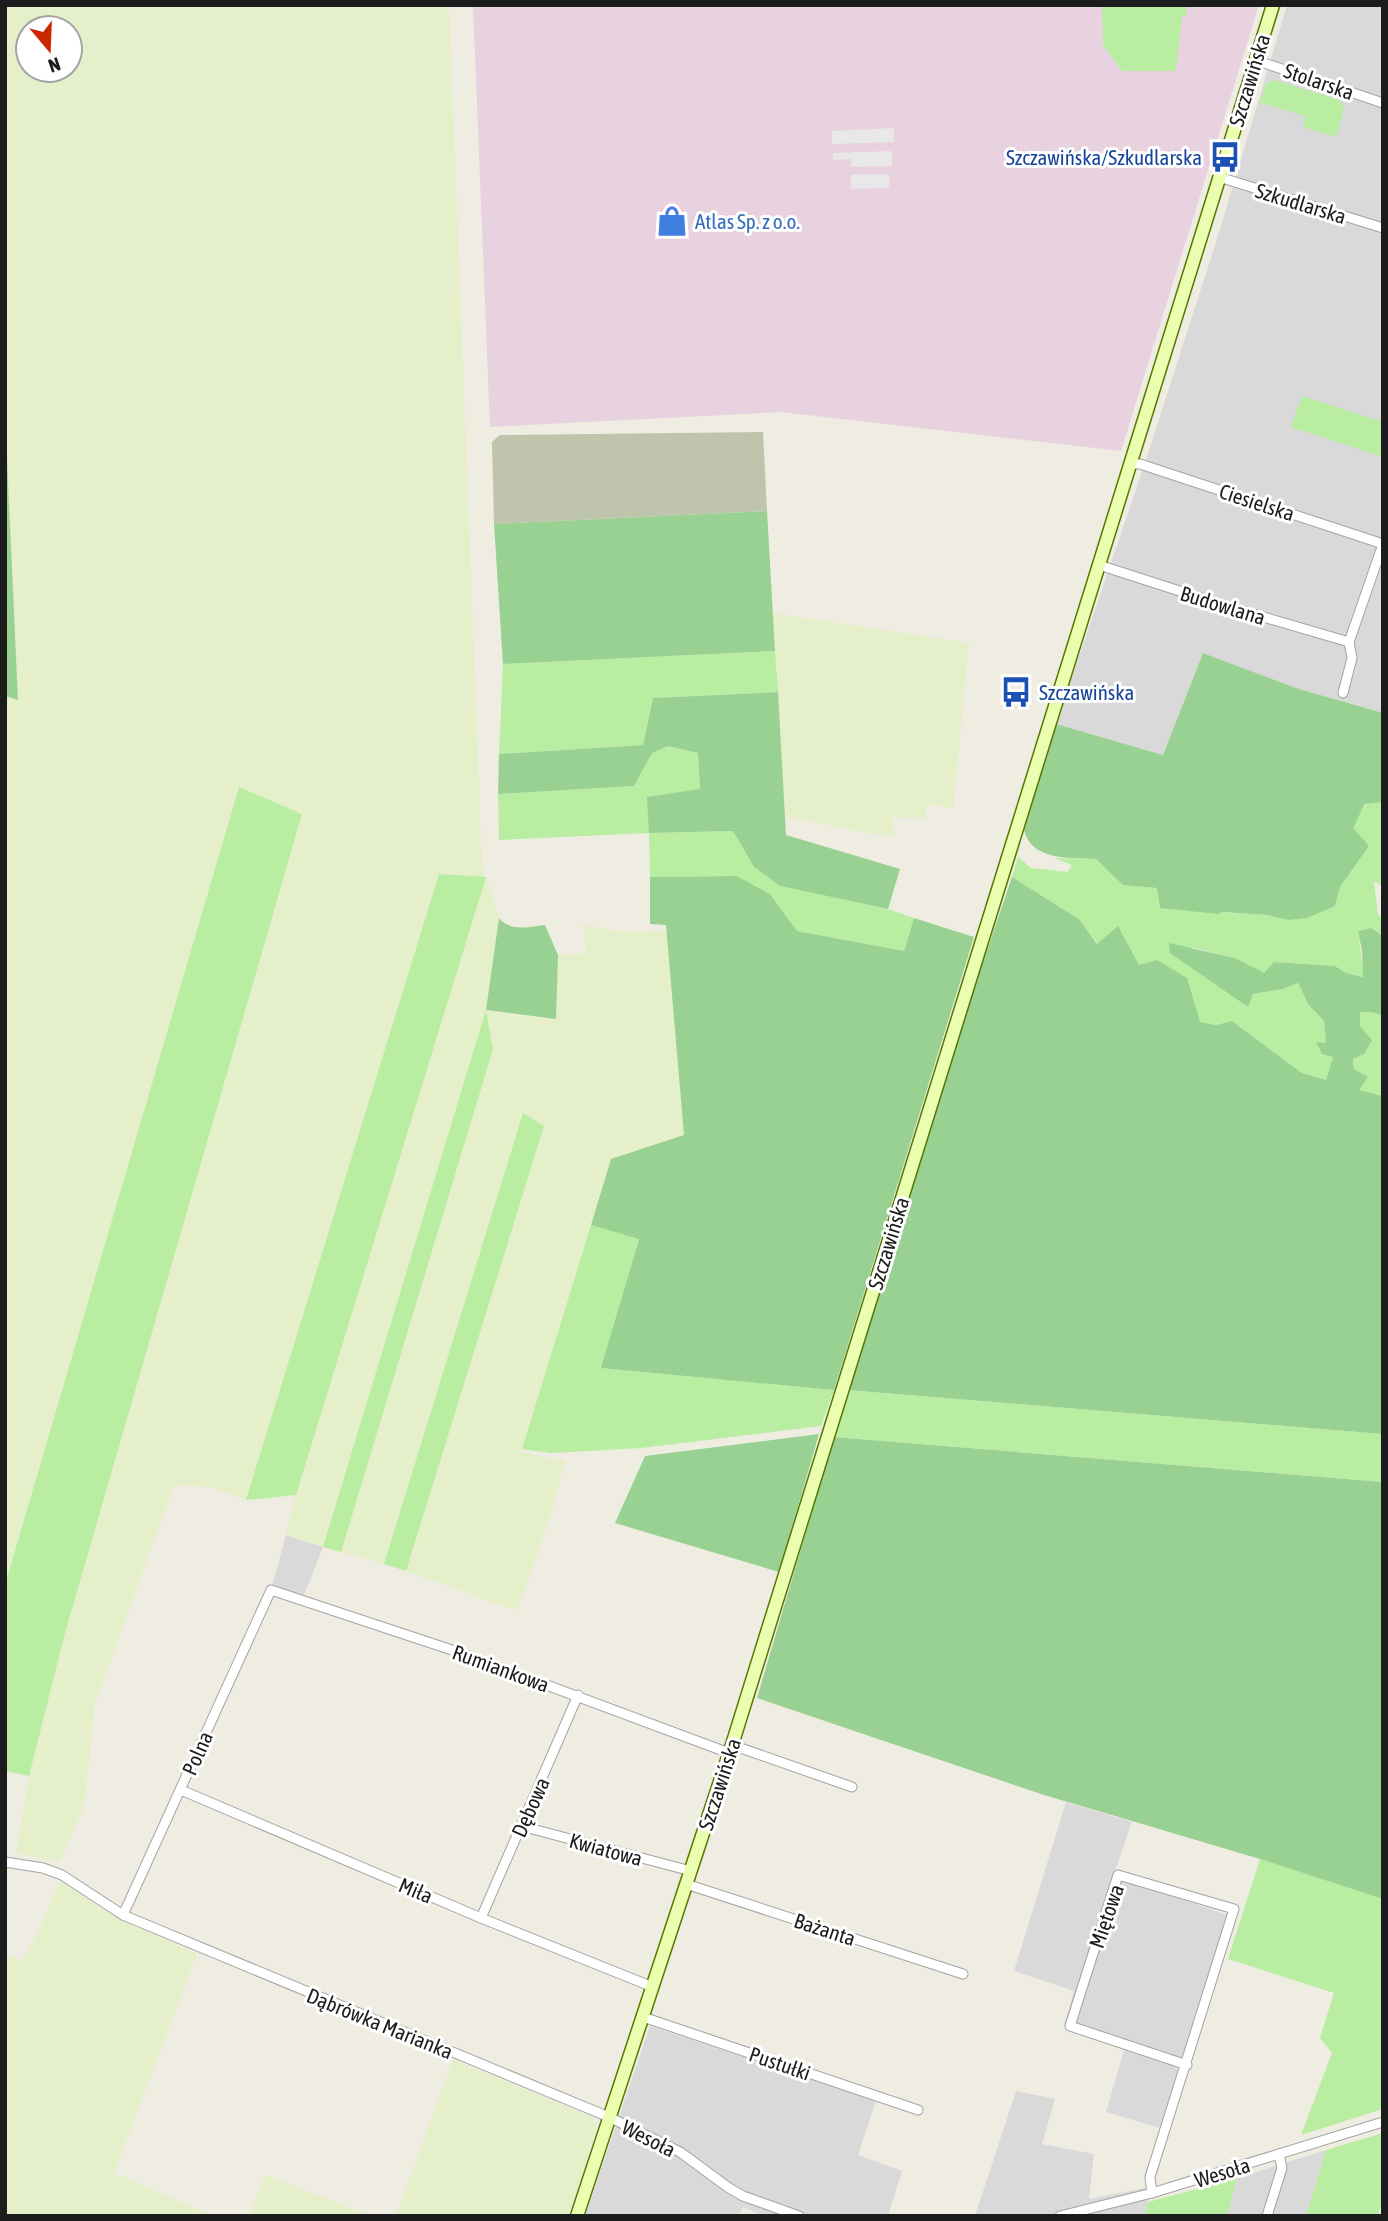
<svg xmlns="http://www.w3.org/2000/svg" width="1388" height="2221" font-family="'Asap Condensed',sans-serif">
  <rect width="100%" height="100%" fill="#efede1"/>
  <g fill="#dad9d9">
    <path d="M 1287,5 L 1383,5 L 1383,713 L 1299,689 L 1203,653 L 1163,755 L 1056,724 L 1142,472 L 1217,239 Z"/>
    <path d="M 286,1535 L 323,1547 L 303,1598 L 271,1590 Z"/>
    <path d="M 1066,1802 L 1132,1822 L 1113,1877 L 1234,1917 L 1190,2061 L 1064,2025 L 1074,1991 L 1014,1971 Z"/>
    <path d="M 650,2026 L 876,2101 L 858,2155 L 902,2171 L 888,2216 L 763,2216 L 743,2207 L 739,2216 L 585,2216 Z"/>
    <path d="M 1124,2050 L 1174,2066 L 1178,2070 L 1179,2078 L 1163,2129 L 1106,2112 Z"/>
    <path d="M 1016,2091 L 1055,2099 L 1042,2144 L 1094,2154 L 1089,2199 L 1145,2188 L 1148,2202 L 1144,2216 L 975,2216 Z"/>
    <path d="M 1326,2150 L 1306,2216 L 1227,2216 L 1237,2178 Z"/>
  </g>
  <path fill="#e8d2e0" d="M 473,5 L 1259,5 L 1121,451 L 781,412 L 490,427 Z"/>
  <path fill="#bfc4ac" d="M 763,432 L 767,511 L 494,524 L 492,442 L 500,435 Z"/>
  <g fill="#e5efca" fill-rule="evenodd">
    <path d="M 5,5 L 449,5 L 482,864 L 499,918 L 486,1010 L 556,1019 L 558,955 L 586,953 L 583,925 L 625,932 L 667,930 L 684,1136 L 611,1160 L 521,1452 L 565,1461 L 550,1518 L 517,1611 L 406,1571 L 544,1126 L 523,1113 L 384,1564 L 341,1552 L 493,1049 L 486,1012 L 323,1547 L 286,1535 L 296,1495 L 485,878 L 439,874 L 246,1500 L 211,1487 L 174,1485 L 95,1704 L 84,1806 L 60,1862 L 16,1853 L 29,1776 L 65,1633 L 302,814 L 239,787 L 5,1585 L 5,696 L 18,699 L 5,415 ZM 28,28 L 70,28 L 70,70 L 28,70 Z"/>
    <path d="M 773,613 L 969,643 L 953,808 L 926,804 L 925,819 L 892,817 L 894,838 L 785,817 Z"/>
    <path d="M 60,1880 L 99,1908 L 197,1954 L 114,2173 L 213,2216 L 5,2216 L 5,1955 L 22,1960 L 37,1935 Z"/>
    <path d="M 453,2060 L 591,2116 L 596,2123 L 596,2130 L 571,2216 L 396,2216 Z"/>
    <path d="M 265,2175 L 371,2216 L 249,2216 Z"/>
  </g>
  <g fill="#b8eda2">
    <path d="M 1102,5 L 1187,5 L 1186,17 L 1182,16 L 1176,71 L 1122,71 L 1103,45 Z"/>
    <path d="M 1274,80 L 1340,100 L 1344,108 L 1336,137 L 1303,127 L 1306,116 L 1260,103 L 1266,84 Z"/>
    <path d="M 1302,396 L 1383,422 L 1383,457 L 1291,427 Z"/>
    <path d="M 775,651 L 778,692 L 653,698 L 643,745 L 499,754 L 503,664 Z"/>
    <path d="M 668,746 L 698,753 L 700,789 L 649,833 L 733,831 L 754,867 L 780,886 L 888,909 L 914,918 L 904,951 L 797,931 L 770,894 L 737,876 L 650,877 L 649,833 L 499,840 L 498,794 L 634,786 L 652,753 Z"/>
    <path d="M 239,787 L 302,814 L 65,1633 L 29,1776 L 5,1771 L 5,1585 Z"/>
    <path d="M 1382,801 L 1383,886 L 1374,881 L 1378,915 L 1383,917 L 1383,936 L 1371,928 L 1358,931 L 1364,977 L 1346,973 L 1335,966 L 1274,962 L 1265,974 L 1235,958 L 1191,947 L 1223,988 L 1247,1007 L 1253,994 L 1283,989 L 1298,983 L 1308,1004 L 1324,1021 L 1326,1043 L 1317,1042 L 1333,1057 L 1326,1080 L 1302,1073 L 1232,1021 L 1216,1025 L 1200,1022 L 1139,966 L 1098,944 L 1080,920 L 1012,877 L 1018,857 L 1031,868 L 1068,872 L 1072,865 L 1054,858 L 1096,859 L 1123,885 L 1157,888 L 1218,914 L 1223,912 L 1267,915 L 1288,920 L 1335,906 L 1340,887 L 1369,846 L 1352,828 L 1366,804 Z"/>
    <path d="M 439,874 L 486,877 L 296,1495 L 246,1500 Z"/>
    <path d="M 486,1010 L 493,1049 L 341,1552 L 323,1547 Z"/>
    <path d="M 1360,1012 L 1371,1012 L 1380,1015 L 1383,1012 L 1382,1097 L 1358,1090 L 1353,1059 L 1364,1054 L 1360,1026 Z"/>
    <path d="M 523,1113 L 544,1126 L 406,1571 L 384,1564 Z"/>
    <path d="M 591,1225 L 639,1238 L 602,1368 L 834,1390 L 821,1426 L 641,1448 L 551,1453 L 522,1449 Z"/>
    <path d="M 847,1390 L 1383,1434 L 1383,1482 L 834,1437 Z"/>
    <path d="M 1260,1859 L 1383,1899 L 1383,2109 L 1301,2135 L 1332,2053 L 1320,2038 L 1334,1993 L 1228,1959 Z"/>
    <path d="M 1383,2133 L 1383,2201 L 1378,2216 L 1306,2216 L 1326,2150 Z"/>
    <path d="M 1237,2178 L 1227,2216 L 1144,2216 L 1148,2202 Z"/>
  </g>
  <g fill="#99d192">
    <path d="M 5,415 L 18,700 L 5,696 Z"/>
    <path d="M 767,511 L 775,651 L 503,664 L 494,524 Z"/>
    <path d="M 1203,653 L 1299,689 L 1383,713 L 1383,809 L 1381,802 L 1365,804 L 1353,828 L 1369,846 L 1340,887 L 1335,906 L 1307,918 L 1288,920 L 1267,915 L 1223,912 L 1218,914 L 1160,908 L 1157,888 L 1123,885 L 1096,859 C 1071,858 1031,861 1024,830 L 1056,724 L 1163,755 Z"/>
    <path d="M 778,692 L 786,835 L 900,869 L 888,909 L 780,886 L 754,867 L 733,831 L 649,833 L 647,797 L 700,789 L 698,753 L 668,746 L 652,753 L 634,786 L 498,794 L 499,754 L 643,745 L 653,698 Z"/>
    <path d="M 737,876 L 770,894 L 797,931 L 904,951 L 914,918 L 974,937 L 834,1390 L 601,1368 L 639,1239 L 591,1225 L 611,1159 L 684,1135 L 666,925 L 650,924 L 650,877 Z"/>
    <path d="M 1012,877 L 1080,920 L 1097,944 L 1118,926 L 1139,965 L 1157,960 L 1187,978 L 1200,1022 L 1216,1025 L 1232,1021 L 1302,1073 L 1326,1080 L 1333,1057 L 1322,1054 L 1316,1042 L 1326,1043 L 1324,1021 L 1308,1004 L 1298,983 L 1283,989 L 1253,994 L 1248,1007 L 1170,953 L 1169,943 L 1235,958 L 1264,973 L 1274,962 L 1335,966 L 1346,973 L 1363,977 L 1362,951 L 1358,931 L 1371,928 L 1383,936 L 1383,1012 L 1381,1015 L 1371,1012 L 1360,1012 L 1360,1026 L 1372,1040 L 1364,1054 L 1353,1059 L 1354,1069 L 1368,1077 L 1359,1090 L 1382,1096 L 1383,1030 L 1383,1434 L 847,1390 L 961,1027 Z"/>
    <path d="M 499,918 C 510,932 529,927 545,925 L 558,955 L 556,1019 L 486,1010 Z"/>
    <path d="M 819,1434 L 779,1572 L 615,1523 L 645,1456 Z"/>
    <path d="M 834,1437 L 1383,1482 L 1383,1899 L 1260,1859 L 1041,1794 L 757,1698 Z"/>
  </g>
  <g fill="#e8e8e8">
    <path d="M 894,128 L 894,142 L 832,144 L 832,131 Z"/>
    <path d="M 892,151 L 892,166 L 851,167 L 851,159 L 833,160 L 833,153 Z"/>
    <path d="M 889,174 L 889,188 L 851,189 L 851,175 Z"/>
  </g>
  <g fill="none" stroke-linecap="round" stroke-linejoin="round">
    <defs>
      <g id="street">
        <path d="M 1255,60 L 1383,103"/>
        <path d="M 1219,177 L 1383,228"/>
        <path d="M 1130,464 L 1140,464 L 1383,544"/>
        <path d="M 1099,565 L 1226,606 L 1349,642"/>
        <path d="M 1349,642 L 1383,544"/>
        <path d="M 1343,693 L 1352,658 L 1349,642"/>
        <path d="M 732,1745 L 852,1787"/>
        <path d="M 181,1790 L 481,1918 L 653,1987"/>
        <path d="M 521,1826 L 691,1871"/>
        <path d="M 5,1862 L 43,1868 L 62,1875 L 123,1915 L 609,2117 L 680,2152 L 729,2188 L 743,2196 L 799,2216"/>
        <path d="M 686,1884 L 963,1974"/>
        <path d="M 123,1915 L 271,1590 L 458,1652 L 729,1753"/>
        <path d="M 481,1918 L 578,1695"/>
        <path d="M 643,2017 L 918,2110"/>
        <path d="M 1152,2193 L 1150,2177 L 1234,1909 L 1118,1875 L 1070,2026 L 1187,2065"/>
        <path d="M 1060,2216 L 1152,2193 L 1383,2122"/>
        <path d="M 1267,2216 L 1282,2168 L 1279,2154"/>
      </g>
      <path id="secondary" d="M 577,2216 L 732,1745 L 1273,5"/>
    </defs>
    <use href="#street" stroke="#a3a3a3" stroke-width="11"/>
    <use href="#secondary" stroke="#537700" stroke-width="15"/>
    <use href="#street" stroke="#fff" stroke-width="9"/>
    <use href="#secondary" stroke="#ebfeb0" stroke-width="12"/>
  </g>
  <defs>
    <symbol id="bus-bare" viewBox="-9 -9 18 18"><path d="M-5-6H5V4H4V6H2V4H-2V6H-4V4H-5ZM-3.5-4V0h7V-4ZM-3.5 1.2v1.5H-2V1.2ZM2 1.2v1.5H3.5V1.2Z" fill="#1a4fb4" stroke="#fff" stroke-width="2.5" paint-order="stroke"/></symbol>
    <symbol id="shop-bare" viewBox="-9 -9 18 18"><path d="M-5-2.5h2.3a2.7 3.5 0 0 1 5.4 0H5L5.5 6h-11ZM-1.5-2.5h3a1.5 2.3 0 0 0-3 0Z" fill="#3f7fe0" stroke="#fff" stroke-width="2.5" paint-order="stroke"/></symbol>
  </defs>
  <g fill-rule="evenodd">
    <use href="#bus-bare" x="1203" y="135" width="44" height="44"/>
    <use href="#shop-bare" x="650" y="199" width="44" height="44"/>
    <use href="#bus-bare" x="994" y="670" width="44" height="44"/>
  </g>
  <g text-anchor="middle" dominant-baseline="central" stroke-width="6" stroke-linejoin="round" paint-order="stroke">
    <g font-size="21" fill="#1c1c1c" stroke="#fff">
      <text transform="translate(1249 80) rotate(-73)">Szczawińska</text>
      <text transform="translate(1319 81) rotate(19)">Stolarska</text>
      <text transform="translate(1301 203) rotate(17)">Szkudlarska</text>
      <text transform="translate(1257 502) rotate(18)">Ciesielska</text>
      <text transform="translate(1223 605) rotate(17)">Budowlana</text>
      <text transform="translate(888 1243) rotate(-73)">Szczawińska</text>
      <text transform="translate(501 1668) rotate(20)">Rumiankowa</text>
      <text transform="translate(197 1753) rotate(-66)">Polna</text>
      <text transform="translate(719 1784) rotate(-72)">Szczawińska</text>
      <text transform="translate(530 1807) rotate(-66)">Dębowa</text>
      <text transform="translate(606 1849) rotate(15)">Kwiatowa</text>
      <text transform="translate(416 1890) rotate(23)">Miła</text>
      <text transform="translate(1106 1916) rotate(-71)">Miętowa</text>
      <text transform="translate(825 1929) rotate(18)">Bażanta</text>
      <text transform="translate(380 2023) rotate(22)">Dąbrówka Marianka</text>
      <text transform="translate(780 2063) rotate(19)">Pustułki</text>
      <text transform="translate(649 2138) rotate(27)">Wesoła</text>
      <text transform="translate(1222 2172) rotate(-17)">Wesoła</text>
    </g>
    <g font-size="21" fill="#164399" stroke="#fff" text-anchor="end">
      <text x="1202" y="157">Szczawińska/Szkudlarska</text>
      <text x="1039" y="692" text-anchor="start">Szczawińska</text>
    </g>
    <g font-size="21" fill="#366cbe" stroke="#fff" text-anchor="start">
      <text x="695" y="221">Atlas Sp. z o.o.</text>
    </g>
  </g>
  <rect width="1388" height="2221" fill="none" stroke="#1c1c1c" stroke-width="14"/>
  <g transform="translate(49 49) rotate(161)"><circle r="33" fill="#ffffff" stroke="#a4a4a4" stroke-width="2"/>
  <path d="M0-5L12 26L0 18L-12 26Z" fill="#c92700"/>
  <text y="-10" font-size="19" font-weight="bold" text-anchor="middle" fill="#1c1c1c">N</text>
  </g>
</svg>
